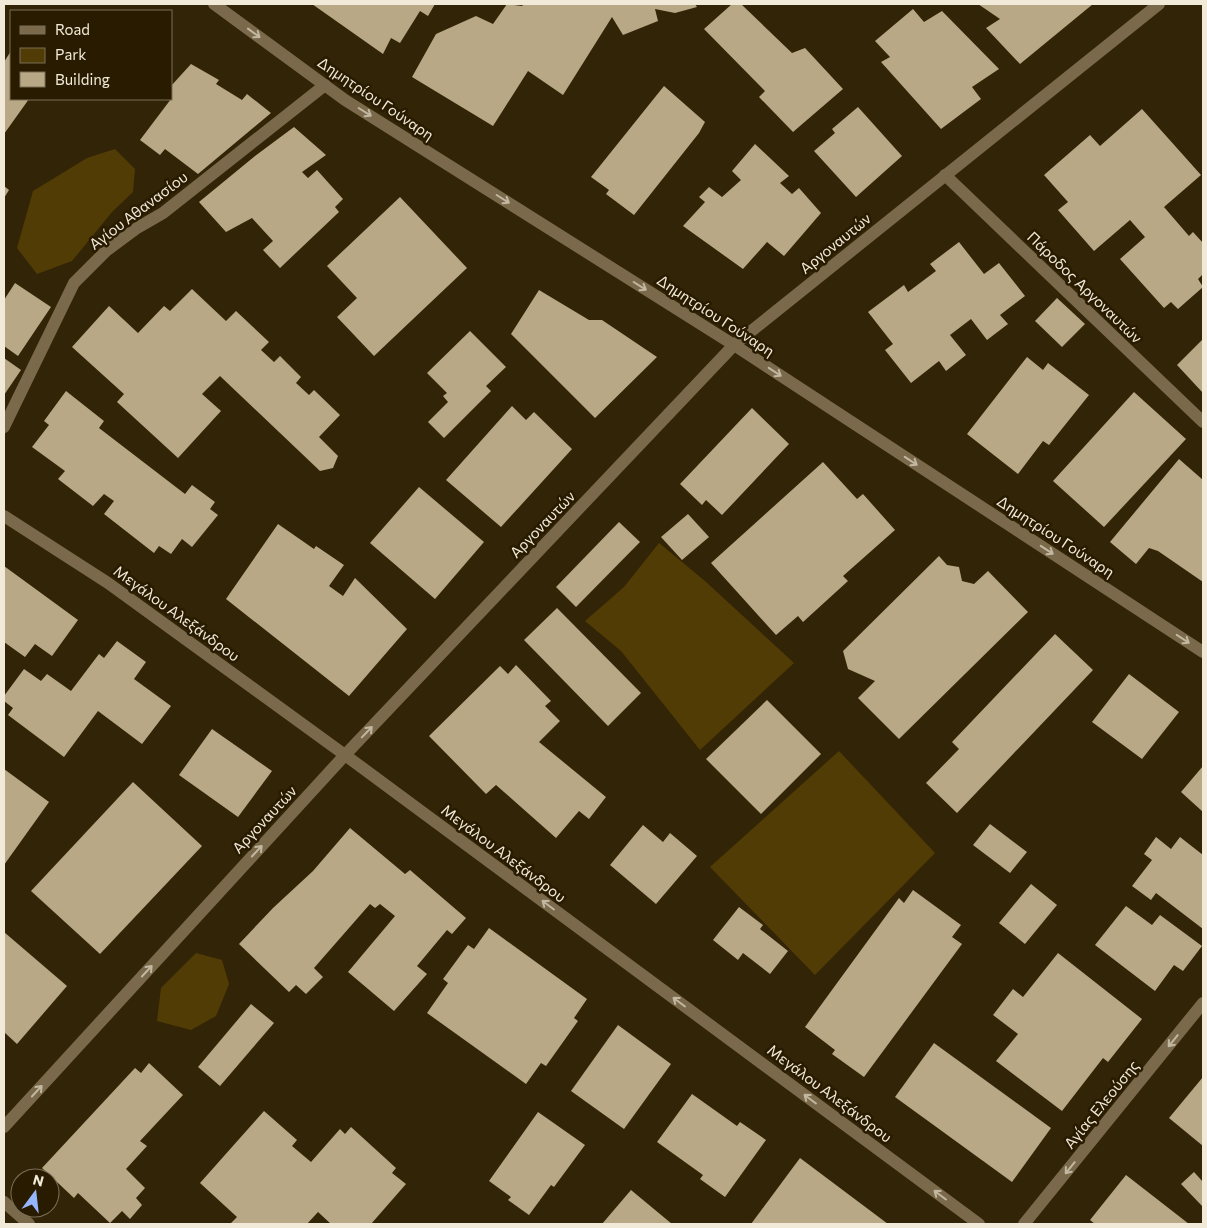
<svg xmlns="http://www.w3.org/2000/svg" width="1207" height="1228" font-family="Commissioner,sans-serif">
  <rect width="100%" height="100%" fill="#322406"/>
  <g fill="#523c05">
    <path d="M 115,149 L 135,169 L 133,192 L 112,212 L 72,261 L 37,274 L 17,248 L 33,191 L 87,158 Z"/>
    <path d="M 659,543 L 705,581 L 794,663 L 700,750 L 621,651 L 585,621 L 624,587 Z"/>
    <path d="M 839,751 L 935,853 L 815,975 L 710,867 Z"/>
    <path d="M 196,953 L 222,960 L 229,984 L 216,1016 L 191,1030 L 157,1021 L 161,988 Z"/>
  </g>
  <g fill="#b8a886">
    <path d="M 312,4 L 435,4 L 428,16 L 420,11 L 400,43 L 391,38 L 383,54 Z"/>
    <path d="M 507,4 L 522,6 L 524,4 L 695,4 L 697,7 L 675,13 L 655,9 L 658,21 L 623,35 L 612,17 L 563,95 L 528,71 L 493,126 L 412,77 L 436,34 L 476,16 L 493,24 Z"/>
    <path d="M 732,4 L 741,4 L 792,53 L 805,48 L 843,89 L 793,132 L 759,97 L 765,91 L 704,29 Z"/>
    <path d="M 978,4 L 1093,4 L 1020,64 L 986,28 L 1000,19 Z"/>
    <path d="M 913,9 L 924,22 L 942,11 L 999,69 L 972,87 L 981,99 L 941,129 L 881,62 L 890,57 L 875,41 Z"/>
    <path d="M 11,51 L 11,99 L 29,99 L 4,134 L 4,62 Z"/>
    <path d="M 191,64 L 219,80 L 216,84 L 242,100 L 247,94 L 271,113 L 198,174 L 165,149 L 160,155 L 140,140 L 171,99 L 171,86 Z"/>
    <path d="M 664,86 L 705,122 L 699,133 L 634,215 L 606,194 L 609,190 L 591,177 Z"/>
    <path d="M 858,107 L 902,156 L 856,197 L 814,151 L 835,133 L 832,129 Z"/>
    <path d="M 1142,109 L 1201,175 L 1164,207 L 1189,236 L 1193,232 L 1203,243 L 1203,274 L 1198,279 L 1203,287 L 1178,309 L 1171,302 L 1164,308 L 1120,259 L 1145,237 L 1130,220 L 1094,251 L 1058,210 L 1068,202 L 1044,175 L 1090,135 L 1100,146 Z"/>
    <path d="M 294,127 L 326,155 L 302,172 L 308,178 L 317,170 L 343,199 L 335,207 L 339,212 L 280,268 L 263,250 L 273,241 L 252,218 L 226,232 L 199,202 L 255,156 Z"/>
    <path d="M 755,144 L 789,176 L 780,183 L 792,194 L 799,188 L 821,213 L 784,256 L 767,242 L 743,269 L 683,226 L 705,202 L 699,197 L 709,187 L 722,197 L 741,180 L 732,171 Z"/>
    <path d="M 4,186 L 9,190 L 4,198 Z"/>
    <path d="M 400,197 L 467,268 L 374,356 L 337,317 L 357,298 L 327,266 Z"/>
    <path d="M 959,242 L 984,274 L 999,263 L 1025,296 L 1000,315 L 1008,324 L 987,340 L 971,319 L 950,335 L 966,355 L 946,371 L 939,361 L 911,383 L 885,350 L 893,344 L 868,312 L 904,285 L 908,292 L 936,271 L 930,264 Z"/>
    <path d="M 15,283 L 51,307 L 18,356 L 4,346 L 4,300 Z"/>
    <path d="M 192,289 L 226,321 L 236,311 L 269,342 L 261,350 L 274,362 L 280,356 L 301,377 L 296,383 L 309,395 L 314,390 L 340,415 L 319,437 L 338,456 L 333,468 L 320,471 L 220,376 L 202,394 L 221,411 L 178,458 L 117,402 L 124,394 L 72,347 L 109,306 L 138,333 L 164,306 L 170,311 Z"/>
    <path d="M 539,290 L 589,320 L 602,320 L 657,357 L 595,418 L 511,334 Z"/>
    <path d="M 1057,298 L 1085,324 L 1062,347 L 1035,321 Z"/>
    <path d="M 470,331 L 506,367 L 486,386 L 491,391 L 444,438 L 428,422 L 448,402 L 443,396 L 447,393 L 427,373 Z"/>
    <path d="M 1203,339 L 1203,393 L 1177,365 Z"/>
    <path d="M 1027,357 L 1043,370 L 1048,363 L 1089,395 L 1049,445 L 1043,441 L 1018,474 L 967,434 Z"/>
    <path d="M 4,358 L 21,370 L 4,395 Z"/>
    <path d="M 66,391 L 104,421 L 99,428 L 185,494 L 192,485 L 215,502 L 210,509 L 218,515 L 192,547 L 182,539 L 171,554 L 159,546 L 154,553 L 104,514 L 114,501 L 104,494 L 93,506 L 58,479 L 65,471 L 32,447 L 49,425 L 44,421 Z"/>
    <path d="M 1134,392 L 1186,439 L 1104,527 L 1053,481 Z"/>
    <path d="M 512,406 L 526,420 L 534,412 L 572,449 L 501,527 L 446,480 Z"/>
    <path d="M 752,408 L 789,444 L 722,515 L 706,500 L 702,505 L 680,484 Z"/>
    <path d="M 1179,459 L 1203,480 L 1203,582 L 1158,551 L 1149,548 L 1136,564 L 1110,542 Z"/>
    <path d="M 823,462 L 857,499 L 863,494 L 895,530 L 843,576 L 848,581 L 803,622 L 798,616 L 776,635 L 711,563 Z"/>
    <path d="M 419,487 L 484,542 L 435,599 L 370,543 Z"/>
    <path d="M 688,514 L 709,537 L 682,560 L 661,537 Z"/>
    <path d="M 619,522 L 640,542 L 576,607 L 556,587 Z"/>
    <path d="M 278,524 L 314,549 L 316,546 L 344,565 L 329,586 L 343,596 L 355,578 L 407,629 L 349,696 L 226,599 Z"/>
    <path d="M 939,556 L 947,565 L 959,567 L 962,581 L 974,584 L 988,571 L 1028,612 L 899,739 L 858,698 L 875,681 L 848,669 L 843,651 Z"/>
    <path d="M 4,566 L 78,620 L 52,656 L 35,644 L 25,657 L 4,642 Z"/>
    <path d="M 557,608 L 641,693 L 608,726 L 524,640 Z"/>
    <path d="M 1055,634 L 1093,670 L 957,813 L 926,783 L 959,749 L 952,742 Z"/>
    <path d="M 117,641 L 146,662 L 134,679 L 171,706 L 142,744 L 98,711 L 64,757 L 8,715 L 13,708 L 4,701 L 4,696 L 24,669 L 41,681 L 47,674 L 71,691 L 99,654 L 104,658 Z"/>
    <path d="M 516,665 L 551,701 L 545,706 L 560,721 L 539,742 L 606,797 L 589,819 L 579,811 L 556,838 L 496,785 L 486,794 L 429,736 L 500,666 L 508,674 Z"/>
    <path d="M 1129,674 L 1179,712 L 1142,759 L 1092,722 Z"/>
    <path d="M 767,700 L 821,754 L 761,814 L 706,759 Z"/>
    <path d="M 212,729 L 272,771 L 238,817 L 179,775 Z"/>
    <path d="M 1203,766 L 1203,812 L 1181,792 Z"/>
    <path d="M 4,769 L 49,802 L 4,865 Z"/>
    <path d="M 133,782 L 202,846 L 100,954 L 31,891 Z"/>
    <path d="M 990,824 L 1027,852 L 1010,873 L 973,845 Z"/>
    <path d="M 643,825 L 663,842 L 670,833 L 697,856 L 656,904 L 610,865 Z"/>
    <path d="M 350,828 L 405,874 L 410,870 L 466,918 L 452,934 L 447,930 L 417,966 L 427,974 L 394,1011 L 348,972 L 395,916 L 380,904 L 375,908 L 370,904 L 314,968 L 323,977 L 306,994 L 296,985 L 289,992 L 239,944 L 273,908 L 313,871 Z"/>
    <path d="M 1156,837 L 1171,849 L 1180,837 L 1203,855 L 1203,929 L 1156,893 L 1151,900 L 1132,886 L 1152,860 L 1144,854 Z"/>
    <path d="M 1031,884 L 1057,905 L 1025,944 L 999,923 Z"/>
    <path d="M 913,890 L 961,925 L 952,937 L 962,944 L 864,1077 L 832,1054 L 835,1050 L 805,1027 L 899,898 L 904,903 Z"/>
    <path d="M 1126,906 L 1152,925 L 1160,915 L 1202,946 L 1183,971 L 1174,965 L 1155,991 L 1095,945 Z"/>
    <path d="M 739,907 L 763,925 L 760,929 L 788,951 L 770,974 L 743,953 L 738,960 L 713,940 Z"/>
    <path d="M 489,928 L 587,999 L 574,1018 L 578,1021 L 546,1066 L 541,1063 L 526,1084 L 427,1013 L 448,983 L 443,979 L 468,945 L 474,949 Z"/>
    <path d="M 4,932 L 67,986 L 17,1044 L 4,1032 Z"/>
    <path d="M 1058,953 L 1142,1019 L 1108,1062 L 1103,1058 L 1062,1111 L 996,1061 L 1018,1034 L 993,1015 L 1013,989 L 1023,997 Z"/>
    <path d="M 251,1004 L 274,1023 L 220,1086 L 198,1067 Z"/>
    <path d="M 618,1025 L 671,1064 L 624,1129 L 571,1091 Z"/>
    <path d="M 934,1043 L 1051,1128 L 1012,1182 L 895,1097 Z"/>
    <path d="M 149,1063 L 183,1095 L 140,1141 L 147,1146 L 126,1169 L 145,1188 L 136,1198 L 142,1205 L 130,1219 L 122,1211 L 110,1223 L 78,1193 L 74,1198 L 42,1168 L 135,1068 L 141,1073 Z"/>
    <path d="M 1203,1077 L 1203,1146 L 1169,1118 Z"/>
    <path d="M 692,1094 L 737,1126 L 740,1122 L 766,1140 L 725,1197 L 700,1179 L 703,1175 L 657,1142 Z"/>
    <path d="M 264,1111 L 297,1140 L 292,1146 L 311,1162 L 340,1129 L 345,1134 L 351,1127 L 396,1168 L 392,1173 L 406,1184 L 371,1224 L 331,1224 L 318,1212 L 307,1224 L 230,1224 L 237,1217 L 200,1183 Z"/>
    <path d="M 538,1112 L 585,1145 L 554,1187 L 551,1185 L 529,1215 L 508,1200 L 511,1197 L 489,1181 Z"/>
    <path d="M 800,1158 L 888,1224 L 751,1224 Z"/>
    <path d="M 1194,1172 L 1203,1182 L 1203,1207 L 1181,1184 Z"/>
    <path d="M 1126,1175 L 1189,1224 L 1095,1224 L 1090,1220 Z"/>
    <path d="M 631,1190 L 672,1224 L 602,1224 Z"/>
  </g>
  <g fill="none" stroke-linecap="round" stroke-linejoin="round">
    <g stroke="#7a6a4b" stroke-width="12">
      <path d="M 214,4 L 345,100 L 734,345 L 1203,652"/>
      <path d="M 945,175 L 1203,422"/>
      <path d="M 4,427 L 74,283 L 106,251 L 137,228 L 163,213 L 325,85"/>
      <path d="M 4,516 L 108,583 L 345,755 L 979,1224"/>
      <path d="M 4,1127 L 345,755 L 734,345 L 1159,4"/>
      <path d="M 4,1202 L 29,1224"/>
      <path d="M 1024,1224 L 1203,1003"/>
    </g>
  </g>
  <defs><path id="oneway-shaft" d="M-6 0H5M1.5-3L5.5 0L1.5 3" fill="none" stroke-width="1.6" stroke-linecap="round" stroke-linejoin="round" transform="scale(1.25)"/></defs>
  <g stroke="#c2b7a0">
    <use href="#oneway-shaft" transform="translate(254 33) rotate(36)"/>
    <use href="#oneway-shaft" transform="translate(365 112) rotate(32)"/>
    <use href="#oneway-shaft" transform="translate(503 199) rotate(32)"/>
    <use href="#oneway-shaft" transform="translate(640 286) rotate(32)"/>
    <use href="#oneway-shaft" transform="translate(775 372) rotate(33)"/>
    <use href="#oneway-shaft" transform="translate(911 461) rotate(33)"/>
    <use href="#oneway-shaft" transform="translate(1047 550) rotate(33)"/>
    <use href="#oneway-shaft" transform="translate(1183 639) rotate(33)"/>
    <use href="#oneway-shaft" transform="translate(367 732) rotate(-46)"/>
    <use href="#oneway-shaft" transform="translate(257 851) rotate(-47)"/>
    <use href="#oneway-shaft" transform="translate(548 905) rotate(-143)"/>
    <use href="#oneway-shaft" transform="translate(147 971) rotate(-47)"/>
    <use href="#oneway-shaft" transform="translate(679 1002) rotate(-143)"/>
    <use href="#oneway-shaft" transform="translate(1173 1041) rotate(129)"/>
    <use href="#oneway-shaft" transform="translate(37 1091) rotate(-47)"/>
    <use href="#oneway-shaft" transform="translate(810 1099) rotate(-143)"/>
    <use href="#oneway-shaft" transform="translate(1070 1168) rotate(129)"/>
    <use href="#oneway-shaft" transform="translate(940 1195) rotate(-143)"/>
  </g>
  <g text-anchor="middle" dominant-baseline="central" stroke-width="5" stroke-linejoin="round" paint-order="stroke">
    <g font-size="15" fill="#f2ead9" stroke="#281b00">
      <text transform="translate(376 98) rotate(34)">Δημητρίου Γούναρη</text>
      <text transform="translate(138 210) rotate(-37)">Αγίου Αθανασίου</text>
      <text transform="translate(835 243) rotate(-39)">Αργοναυτών</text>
      <text transform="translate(1085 287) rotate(44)">Πάροδος Αργοναυτών</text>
      <text transform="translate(716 315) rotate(33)">Δημητρίου Γούναρη</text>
      <text transform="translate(542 524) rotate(-46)">Αργοναυτών</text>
      <text transform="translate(1056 536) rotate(33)">Δημητρίου Γούναρη</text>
      <text transform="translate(177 613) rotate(36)">Μεγάλου Αλεξάνδρου</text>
      <text transform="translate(264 819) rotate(-47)">Αργοναυτών</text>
      <text transform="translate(504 853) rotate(37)">Μεγάλου Αλεξάνδρου</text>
      <text transform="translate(830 1093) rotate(37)">Μεγάλου Αλεξάνδρου</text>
      <text transform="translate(1101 1104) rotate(-51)">Αγίας Ελεούσης</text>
    </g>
  </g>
  <rect width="1207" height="1228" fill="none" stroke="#f2ead9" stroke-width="10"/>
  <rect x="10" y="10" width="162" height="90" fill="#281b00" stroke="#796e57"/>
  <rect x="20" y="26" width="25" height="8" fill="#7a6a4b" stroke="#796e57"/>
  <text x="55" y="35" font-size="15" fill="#f2ead9">Road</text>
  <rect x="20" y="48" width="25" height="15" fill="#523c05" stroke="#796e57"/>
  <text x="55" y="60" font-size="15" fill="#f2ead9">Park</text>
  <rect x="20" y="72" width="25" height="15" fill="#b8a886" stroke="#796e57"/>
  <text x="55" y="85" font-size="15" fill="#f2ead9">Building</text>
  <g transform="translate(35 1193) rotate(15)"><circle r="24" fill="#281b00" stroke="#796e57"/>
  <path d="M0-4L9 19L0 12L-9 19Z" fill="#95b6fd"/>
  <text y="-8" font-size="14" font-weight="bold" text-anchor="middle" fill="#f2ead9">N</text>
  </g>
</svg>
